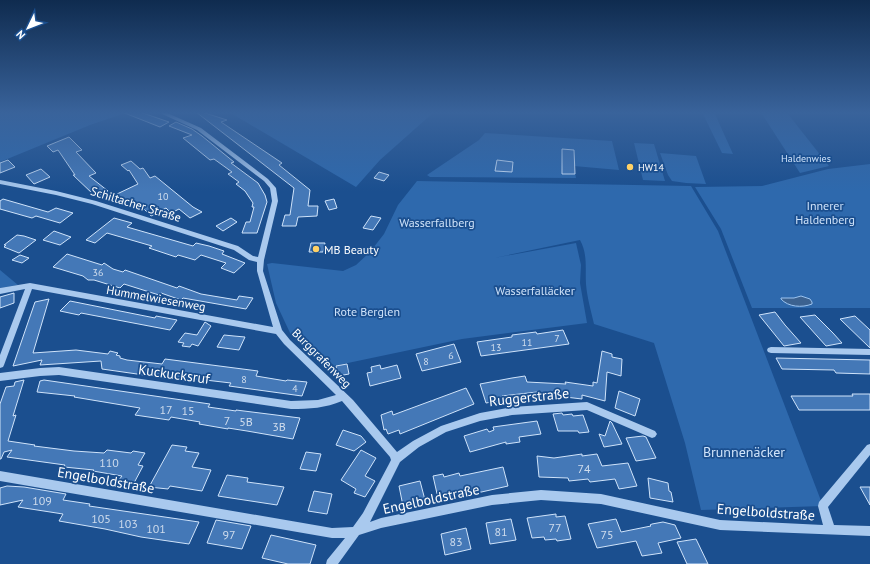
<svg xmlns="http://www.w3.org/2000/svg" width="870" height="564" font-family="'PT Sans',sans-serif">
  <rect width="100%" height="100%" fill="#1b4f8f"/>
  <g fill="#2e69ad">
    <path d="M 0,112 L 128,112 L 90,125 L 0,162 Z"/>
    <path d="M 229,112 L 434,112 L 380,160 L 356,187 Z"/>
    <path d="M 703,114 L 715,114 L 733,154 L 722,153 Z"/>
    <path d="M 762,114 L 788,114 L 829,166 L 800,173 Z"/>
    <path d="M 485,133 L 612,141 L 619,170 L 574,166 L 576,178 L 430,177 L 427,175 L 479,140 Z"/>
    <path d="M 634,143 L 654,144 L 665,181 L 643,180 Z"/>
    <path d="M 660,153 L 696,156 L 706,184 L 686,183 L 672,181 L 668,175 Z"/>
    <path d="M 870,164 L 870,308 L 752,308 L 721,229 L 695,187 L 762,186 L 828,169 Z"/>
    <path d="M 417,181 L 691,186 L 718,231 L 823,506 L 701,510 L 685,443 L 654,343 L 594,324 C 591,311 587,297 586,284 C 585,268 588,255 580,240 L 494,258 L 576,243 L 581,265 L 580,283 L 587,323 L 462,339 L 324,368 L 291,335 L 276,303 L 267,264 L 272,263 L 343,271 L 356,265 L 370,252 L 384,234 L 398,205 Z"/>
    <path d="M 0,270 L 18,285 L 0,288 Z"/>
  </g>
  <path fill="#3c6290" stroke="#9cc4f0" d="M 801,296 L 810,299 L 812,302 L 812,304 C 802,308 788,307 781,299 L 781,298 L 794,298 Z"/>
  <g fill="#4478b7" stroke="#cfe3fa">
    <path d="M 122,112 L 140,112 L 169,122 L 160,127 Z"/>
    <path d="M 196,112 L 202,112 L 227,120 L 221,122 L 282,163 L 279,165 L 310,190 L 308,206 L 318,206 L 317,216 L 298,217 L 296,226 L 282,226 L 285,215 L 290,215 L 294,188 Z"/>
    <path d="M 176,122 L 192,129 L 202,136 L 234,162 L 231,163 L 258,183 L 265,195 L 267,202 L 257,233 L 242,233 L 246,222 L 250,222 L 254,207 L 252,207 L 253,203 L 245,191 L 236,184 L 239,182 L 228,174 L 232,172 L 214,159 L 210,160 L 183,138 L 192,135 L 169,126 Z"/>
    <path d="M 69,137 L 82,150 L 76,152 L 96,173 L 89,176 L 108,191 L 97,197 L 94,195 L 73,175 L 75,175 L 58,150 L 53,152 L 47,146 Z"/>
    <path d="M 562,149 L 574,150 L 575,174 L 562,174 Z"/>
    <path d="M 8,160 L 15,167 L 0,173 L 0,163 Z"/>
    <path d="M 497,160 L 513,162 L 512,172 L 495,171 Z"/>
    <path d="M 131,161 L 140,169 L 143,168 L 150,178 L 155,176 L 193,207 L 202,212 L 190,218 L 179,209 L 171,213 L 166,208 L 151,216 L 140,205 L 136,207 L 128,200 L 125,202 L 117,194 L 138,184 L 129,170 L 128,171 L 121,165 Z"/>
    <path d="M 41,169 L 50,177 L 34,184 L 26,175 Z"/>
    <path d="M 379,172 L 389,175 L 384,181 L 374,178 Z"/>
    <path d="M 3,199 L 48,212 L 56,208 L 73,213 L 60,223 L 36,216 L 32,218 L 0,209 L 0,201 Z"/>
    <path d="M 334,199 L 337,208 L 329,210 L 325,201 Z"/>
    <path d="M 371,216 L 381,218 L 373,230 L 363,228 Z"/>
    <path d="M 114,218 L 132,223 L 127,227 L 193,246 L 196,243 L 209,246 L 224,251 L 222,254 L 245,263 L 234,273 L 221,268 L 226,263 L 201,255 L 195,260 L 178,255 L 176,257 L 149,248 L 152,246 L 107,233 L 95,243 L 86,240 Z"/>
    <path d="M 231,218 L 237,222 L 223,231 L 216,226 Z"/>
    <path d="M 54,231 L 71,237 L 60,245 L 43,240 Z"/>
    <path d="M 17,235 L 24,236 L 36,240 L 19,253 L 4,247 L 6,245 L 4,245 Z"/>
    <path d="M 311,243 L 325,243 L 323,252 L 309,252 Z"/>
    <path d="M 67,254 L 102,265 L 104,263 L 113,269 L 123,272 L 125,270 L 177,288 L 179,286 L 201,294 L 237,300 L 239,296 L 253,298 L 246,309 L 183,298 L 181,300 L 161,293 L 159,295 L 124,284 L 120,288 L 94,280 L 88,280 L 83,276 L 53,267 Z"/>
    <path d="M 20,255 L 29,258 L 22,263 L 12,260 Z"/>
    <path d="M 14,293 L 14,303 L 0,308 L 0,297 Z"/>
    <path d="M 49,299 L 33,353 L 76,350 L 108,354 L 110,351 L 118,353 L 116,355 L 120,356 L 120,358 L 127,360 L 162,364 L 165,359 L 258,371 L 256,376 L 286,381 L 287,380 L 307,382 L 302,396 L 229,386 L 231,383 L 188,378 L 186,381 L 102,369 L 101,361 L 40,365 L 42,360 L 13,366 L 35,302 Z"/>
    <path d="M 70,301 L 155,318 L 156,316 L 177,320 L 170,330 L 81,313 L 79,315 L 60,311 Z"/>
    <path d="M 775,312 L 785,325 L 801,343 L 784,346 L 759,315 Z"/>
    <path d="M 815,315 L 833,333 L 842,343 L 826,346 L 800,317 Z"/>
    <path d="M 855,316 L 870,330 L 870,348 L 840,319 Z"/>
    <path d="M 205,322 L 211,326 L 198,346 L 192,344 L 190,347 L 182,346 L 184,343 L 178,342 L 185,333 L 197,335 Z"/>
    <path d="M 563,330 L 569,344 L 481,356 L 477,342 L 512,337 L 512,335 L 536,332 L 537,334 Z"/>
    <path d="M 224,335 L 234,336 L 245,337 L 239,350 L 217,347 Z"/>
    <path d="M 454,344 L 461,362 L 422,371 L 416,354 Z"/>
    <path d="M 602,351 L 612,354 L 612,357 L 622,359 L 621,376 L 607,372 L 605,401 L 582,395 L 582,399 L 557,396 L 558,399 L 538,398 L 537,392 L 502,396 L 503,400 L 486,403 L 480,384 L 512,378 L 525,376 L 527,382 L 566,384 L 565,382 L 593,386 L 593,382 L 597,383 Z"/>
    <path d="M 776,358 L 870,360 L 870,374 L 836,373 L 834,370 L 782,369 Z"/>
    <path d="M 347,364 L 349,374 L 338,376 L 336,366 Z"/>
    <path d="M 380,365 L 381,369 L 397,365 L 401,378 L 370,386 L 367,373 L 372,372 L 371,367 Z"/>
    <path d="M 24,380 L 13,416 L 16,415 L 8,441 L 35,445 L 34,446 L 74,451 L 104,453 L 107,450 L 131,453 L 133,451 L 145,453 L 138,465 L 143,466 L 134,483 L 118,481 L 122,476 L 93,471 L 94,470 L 64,467 L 65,465 L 7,457 L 12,450 L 4,452 L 1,459 L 0,459 L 0,404 L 6,387 L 14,386 L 15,382 Z"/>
    <path d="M 44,380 L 189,401 L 210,404 L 208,407 L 236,411 L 236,410 L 300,418 L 293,439 L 247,431 L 228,428 L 228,429 L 199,424 L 200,422 L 171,417 L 169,420 L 135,415 L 140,408 L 74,397 L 75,396 L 37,392 L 40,381 Z"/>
    <path d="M 466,388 L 474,404 L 400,434 L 399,430 L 388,434 L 386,429 L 384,430 L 381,415 L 392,411 L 393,415 Z"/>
    <path d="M 619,391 L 640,399 L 635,416 L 615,408 Z"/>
    <path d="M 852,394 L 870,394 L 870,410 L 799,410 L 791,396 L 853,396 Z"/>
    <path d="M 562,413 L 563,415 L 572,414 L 573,416 L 583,415 L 589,432 L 579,433 L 578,431 L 558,431 L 553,414 Z"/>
    <path d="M 537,421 L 541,434 L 519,437 L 520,442 L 506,444 L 506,442 L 470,452 L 464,436 L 487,429 L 489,432 L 494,430 L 493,427 Z"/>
    <path d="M 610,421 L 612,423 L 622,444 L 604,447 L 599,434 L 605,436 Z"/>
    <path d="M 343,430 L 361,436 L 366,442 L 354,451 L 336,445 Z"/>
    <path d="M 643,436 L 646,437 L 656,458 L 636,461 L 626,438 Z"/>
    <path d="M 172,445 L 187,447 L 185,451 L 199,453 L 192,467 L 211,470 L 202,491 L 170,486 L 168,489 L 149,487 Z"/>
    <path d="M 361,450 L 376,458 L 365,476 L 375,481 L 365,497 L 354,493 L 356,489 L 341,480 Z"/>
    <path d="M 306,452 L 321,454 L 316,471 L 300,469 Z"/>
    <path d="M 582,454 L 582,456 L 597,454 L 602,466 L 628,463 L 637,486 L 619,489 L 615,479 L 590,482 L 588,479 L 569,481 L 568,478 L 539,477 L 537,456 L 554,458 Z"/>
    <path d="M 503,467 L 508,486 L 477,493 L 476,489 L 438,498 L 433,476 L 443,474 L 444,477 L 459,473 L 460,476 Z"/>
    <path d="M 227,475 L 248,478 L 247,482 L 284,487 L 277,505 L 218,496 Z"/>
    <path d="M 648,478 L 668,483 L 669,491 L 671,492 L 673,502 L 650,498 Z"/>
    <path d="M 420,481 L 425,500 L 403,506 L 399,486 Z"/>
    <path d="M 7,486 L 24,487 L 66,494 L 63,500 L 90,504 L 89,506 L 199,522 L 189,544 L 141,537 L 105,529 L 59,521 L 63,514 L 18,507 L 23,500 L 0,505 L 0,488 Z"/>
    <path d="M 860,487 L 870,487 L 870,505 Z"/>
    <path d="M 314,491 L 332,494 L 327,514 L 308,511 Z"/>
    <path d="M 556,514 L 556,517 L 565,516 L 571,539 L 557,541 L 556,539 L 545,540 L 544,537 L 532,538 L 527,518 Z"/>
    <path d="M 511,519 L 516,540 L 490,544 L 486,523 Z"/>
    <path d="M 616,519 L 621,532 L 651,526 L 650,525 L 652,524 L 663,522 L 675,525 L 681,538 L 658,543 L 662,553 L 642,556 L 636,541 L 597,548 L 588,524 Z"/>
    <path d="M 216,520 L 251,526 L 242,549 L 207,543 Z"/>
    <path d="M 466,528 L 471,549 L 445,555 L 441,534 Z"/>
    <path d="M 271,535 L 316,545 L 310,564 L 288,564 L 262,558 Z"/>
    <path d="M 696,539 L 708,564 L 687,564 L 677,542 Z"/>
  </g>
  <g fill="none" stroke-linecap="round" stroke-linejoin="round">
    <g fill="#a9c9ee" fill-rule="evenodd">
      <path d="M 160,112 L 165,112 L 201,128 L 268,179 L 276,188 L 278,201 L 264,260 L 263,271 L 282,330 L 290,340 L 353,400 L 397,452 L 413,441 L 441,426 L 480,413 L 512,407 L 587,402 L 655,431 L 657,434 L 655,437 L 652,438 L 587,410 L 512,415 L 480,421 L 446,432 L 419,447 L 400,462 L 370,522 L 381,518 L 492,495 L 541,490 L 601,494 L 720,520 L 823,525 L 818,506 L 819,502 L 867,445 L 870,444 L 870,455 L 828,507 L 834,525 L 870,526 L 870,536 L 720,530 L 601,504 L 541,500 L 492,505 L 381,528 L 359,535 L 338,564 L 326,564 L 327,560 L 345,538 L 332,538 L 0,481 L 0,471 L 332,528 L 353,527 L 363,513 L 389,464 L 391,460 L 390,457 L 342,401 C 326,408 309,409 291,409 L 59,375 L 40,376 L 0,381 L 0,373 L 40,368 L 59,367 L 291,401 L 318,400 L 336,395 L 284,344 L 276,334 L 32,289 L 4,365 L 3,367 L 0,368 L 0,355 L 25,289 L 0,294 L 0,288 L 30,283 L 273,327 L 257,271 L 257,262 L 249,260 L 234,250 L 92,204 L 56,195 L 0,184 L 0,180 L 56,191 L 96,201 L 238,246 L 253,256 L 258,257 L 272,201 L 270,188 L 264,181 L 197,130 L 160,113 Z"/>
      <path d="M 771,347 L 870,349 L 870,355 L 771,353 L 768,352 L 767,350 L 768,348 Z"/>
    </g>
  </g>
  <linearGradient id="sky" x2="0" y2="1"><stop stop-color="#0f2b4f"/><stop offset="0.59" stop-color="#39639b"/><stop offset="1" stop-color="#39639b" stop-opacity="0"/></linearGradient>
  <rect width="870" height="191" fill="url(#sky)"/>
  <g fill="#ffd166" stroke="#1b4f8f" stroke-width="1.5">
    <circle cx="630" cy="167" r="4"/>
    <circle cx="316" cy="249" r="4"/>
  </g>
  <g text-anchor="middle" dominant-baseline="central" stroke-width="3.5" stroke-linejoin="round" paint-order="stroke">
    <g font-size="10" fill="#cfe3fa" stroke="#1b4f8f">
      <text x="806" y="158">Haldenwies</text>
    </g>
    <g font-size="10" fill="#fff" stroke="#1b4f8f" text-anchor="start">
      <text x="638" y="167">HW14</text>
    </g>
    <g font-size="10" fill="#d0dded">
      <text x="163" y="196">10</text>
      <text x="98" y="272">36</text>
      <text x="557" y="338">7</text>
      <text x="527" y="342">11</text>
      <text x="496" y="347">13</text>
      <text x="451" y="355">6</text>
      <text x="426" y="361">8</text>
      <text x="244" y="379">8</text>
      <text x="295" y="388">4</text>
    </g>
    <g font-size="12" fill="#fff" stroke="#1b4f8f">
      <text transform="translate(136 204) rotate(17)">Schiltacher Straße</text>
      <text transform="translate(156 298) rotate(10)">Hummelwiesenweg</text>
      <text transform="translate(322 358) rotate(45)">Burggrafenweg</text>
    </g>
    <g font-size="12" fill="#cfe3fa" stroke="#1b4f8f">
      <text x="825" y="205">Innerer<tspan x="825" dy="14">Haldenberg</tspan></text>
      <text x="437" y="222">Wasserfallberg</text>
      <text x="535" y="290">Wasserfalläcker</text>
      <text x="367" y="311">Rote Berglen</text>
    </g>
    <g font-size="12" fill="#fff" stroke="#1b4f8f" text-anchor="start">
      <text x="324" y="249">MB Beauty</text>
    </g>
    <g font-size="12" fill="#d0dded">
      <text x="166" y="409">17</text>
      <text x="188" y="410">15</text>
      <text x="227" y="420">7</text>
      <text x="246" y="421">5B</text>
      <text x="279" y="426">3B</text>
      <text x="109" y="462">110</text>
      <text x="584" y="468">74</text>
      <text x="42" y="500">109</text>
      <text x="101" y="518">105</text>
      <text x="128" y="523">103</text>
      <text x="555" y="527">77</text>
      <text x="156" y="528">101</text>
      <text x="501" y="531">81</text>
      <text x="229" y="534">97</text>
      <text x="607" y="534">75</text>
      <text x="456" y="541">83</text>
    </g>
    <g font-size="14" fill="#fff" stroke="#1b4f8f">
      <text transform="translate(174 374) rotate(8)">Kuckucksruf</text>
      <text transform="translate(529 397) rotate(-6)">Ruggerstraße</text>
      <text transform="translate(106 480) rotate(10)">Engelboldstraße</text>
      <text transform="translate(431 499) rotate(-12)">Engelboldstraße</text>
      <text transform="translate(766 512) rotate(4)">Engelboldstraße</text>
    </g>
    <g font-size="14" fill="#cfe3fa" stroke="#1b4f8f">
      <text x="744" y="452">Brunnenäcker</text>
    </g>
  </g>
  <g transform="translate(28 28) rotate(227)" stroke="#1b4f8f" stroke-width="3" paint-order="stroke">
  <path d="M0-3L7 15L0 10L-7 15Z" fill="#ffffff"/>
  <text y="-6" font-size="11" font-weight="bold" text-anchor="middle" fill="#ffffff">N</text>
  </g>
</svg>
